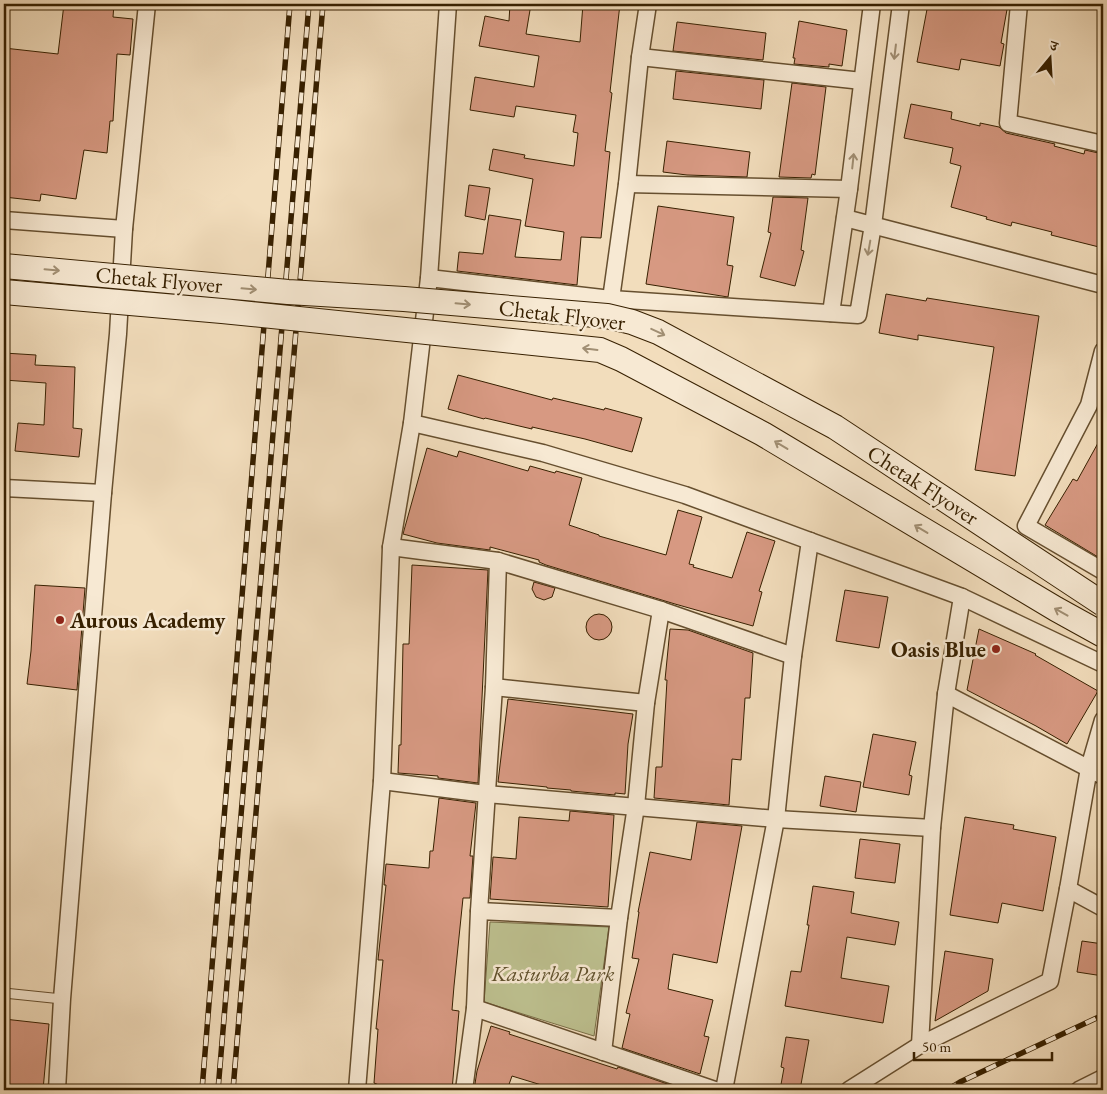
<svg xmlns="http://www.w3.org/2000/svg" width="1107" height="1094" font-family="'EB Garamond','Noto Serif Devanagari',serif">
  <rect width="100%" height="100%" fill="#f2ddbc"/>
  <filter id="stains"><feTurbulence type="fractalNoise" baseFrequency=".004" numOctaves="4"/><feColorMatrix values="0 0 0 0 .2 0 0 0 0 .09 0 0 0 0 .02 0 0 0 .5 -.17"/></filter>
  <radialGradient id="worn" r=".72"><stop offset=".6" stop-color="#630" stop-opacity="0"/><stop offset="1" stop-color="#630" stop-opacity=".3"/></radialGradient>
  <path fill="#bdc08f" stroke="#7a7048" d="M 490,922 L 609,927 L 594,1036 L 484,1002 Z"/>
  <g fill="#d79982" stroke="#372000">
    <path d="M 64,4 L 114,4 L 113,17 L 133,19 L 130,55 L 117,54 L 113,121 L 110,121 L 107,153 L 84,150 L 76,199 L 41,194 L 40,201 L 4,197 L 4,48 L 58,54 Z"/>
    <path d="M 510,4 L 531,4 L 526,34 L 580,42 L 583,4 L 620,4 L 610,92 L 612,93 L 605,151 L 610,152 L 601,238 L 581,237 L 577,285 L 457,271 L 459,252 L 483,254 L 489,215 L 521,220 L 515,257 L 561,260 L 564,232 L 525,226 L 533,179 L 489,170 L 493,149 L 525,155 L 524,158 L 574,166 L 578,133 L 573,132 L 576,115 L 516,106 L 514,117 L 470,110 L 475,77 L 534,87 L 539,56 L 479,46 L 485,16 L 509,21 Z"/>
    <path d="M 928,4 L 1008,4 L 1001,43 L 1004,44 L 1000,66 L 961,59 L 959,70 L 917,62 Z"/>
    <path d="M 799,21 L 847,30 L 842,66 L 829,64 L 829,67 L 794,64 L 795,58 L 793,58 Z"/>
    <path d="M 677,22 L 766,33 L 763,60 L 673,51 Z"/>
    <path d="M 676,71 L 764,80 L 761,109 L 673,99 Z"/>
    <path d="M 792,83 L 826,87 L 815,175 L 812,174 L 811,178 L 779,177 Z"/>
    <path d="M 911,104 L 952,112 L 951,119 L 980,126 L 980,123 L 999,127 L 1006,133 L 1055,144 L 1054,146 L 1084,154 L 1085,150 L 1103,154 L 1103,248 L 1051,235 L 1052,232 L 1012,222 L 1011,226 L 986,219 L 987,217 L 951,207 L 961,166 L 950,163 L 953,148 L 904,138 Z"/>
    <path d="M 667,141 L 750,152 L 747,177 L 687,175 L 663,172 Z"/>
    <path d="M 469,185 L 490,188 L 485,220 L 465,216 Z"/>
    <path d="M 773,197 L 808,198 L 801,250 L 804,251 L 795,286 L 760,277 L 771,233 L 768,232 Z"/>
    <path d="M 658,206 L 734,217 L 727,265 L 733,266 L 728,297 L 646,284 Z"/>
    <path d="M 886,294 L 926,301 L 927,298 L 1039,316 L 1015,476 L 975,470 L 994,347 L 918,335 L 918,340 L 879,333 Z"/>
    <path d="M 4,353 L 36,355 L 35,365 L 75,367 L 73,428 L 82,429 L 79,457 L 15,451 L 18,423 L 44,425 L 46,383 L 4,380 Z"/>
    <path d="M 458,375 L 552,400 L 553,398 L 604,410 L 605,408 L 642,418 L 632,452 L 585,439 L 532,427 L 532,429 L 485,418 L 484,419 L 448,409 Z"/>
    <path d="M 1103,434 L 1103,560 L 1045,525 L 1073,479 L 1077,481 Z"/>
    <path d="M 427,448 L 457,457 L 459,451 L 528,471 L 530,466 L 555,473 L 556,471 L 582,478 L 569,525 L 599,535 L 599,536 L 666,555 L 678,510 L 702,517 L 689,564 L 694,565 L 693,567 L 732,578 L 747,532 L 775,541 L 759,591 L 762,592 L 753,626 L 675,604 L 546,565 L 539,562 L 539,560 L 490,547 L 490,550 L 437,543 L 403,534 Z"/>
    <path d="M 412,565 L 488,570 L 478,783 L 438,778 L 438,776 L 398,773 L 399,745 L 401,745 L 403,644 L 409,644 Z"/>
    <path d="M 534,582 L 555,588 L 552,597 L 544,600 L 536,597 L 532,589 Z"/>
    <path d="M 35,585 L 85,588 L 77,690 L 27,684 L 31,651 Z"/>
    <path d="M 845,590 L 888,597 L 879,648 L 836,641 Z"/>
    <circle cx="599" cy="627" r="13"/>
    <path d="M 670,629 L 688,630 L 753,653 L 750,698 L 745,698 L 741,760 L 732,759 L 729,805 L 654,798 L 656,767 L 662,767 L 667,680 L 665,680 Z"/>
    <path d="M 979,629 L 1036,654 L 1035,655 L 1098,691 L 1067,744 L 1036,726 L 967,690 Z"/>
    <path d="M 508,699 L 633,714 L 628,744 L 625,794 L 615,793 L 615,795 L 571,791 L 571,790 L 547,788 L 547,787 L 498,782 Z"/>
    <path d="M 873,734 L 916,742 L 909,775 L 912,776 L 909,795 L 863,787 Z"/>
    <path d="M 825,776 L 861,782 L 856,812 L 820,806 Z"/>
    <path d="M 439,798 L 476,803 L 470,856 L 473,856 L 470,898 L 463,898 L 454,986 L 452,1010 L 459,1011 L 452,1090 L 391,1090 L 374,1083 L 378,1029 L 376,1029 L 383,960 L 378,960 L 386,885 L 384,885 L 386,864 L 429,868 L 430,851 L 433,851 Z"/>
    <path d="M 570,811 L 614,815 L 608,907 L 490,899 L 493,857 L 516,859 L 519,817 L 569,821 Z"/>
    <path d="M 965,817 L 1014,825 L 1013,829 L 1056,837 L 1043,911 L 1002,903 L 998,923 L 950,915 Z"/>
    <path d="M 697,822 L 742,826 L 717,963 L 673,954 L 668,989 L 713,1000 L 704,1036 L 709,1037 L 700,1074 L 622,1048 L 630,1014 L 626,1013 L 639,959 L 632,958 L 639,912 L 638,912 L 650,852 L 691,860 Z"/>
    <path d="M 860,839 L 900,844 L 895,883 L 855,878 Z"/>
    <path d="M 813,886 L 854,892 L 851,913 L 899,922 L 895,945 L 847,937 L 841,978 L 889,986 L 883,1023 L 785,1006 L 791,971 L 801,972 L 809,925 L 807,925 Z"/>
    <path d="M 1082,941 L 1103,944 L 1103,976 L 1077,972 Z"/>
    <path d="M 945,951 L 993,959 L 988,991 L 935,1021 Z"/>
    <path d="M 4,1019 L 49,1024 L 43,1090 L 4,1090 Z"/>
    <path d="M 491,1026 L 510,1032 L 509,1034 L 583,1058 L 617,1069 L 618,1067 L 685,1090 L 547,1090 L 548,1087 L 512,1076 L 507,1090 L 474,1090 L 477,1071 Z"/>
    <path d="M 786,1037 L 809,1040 L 800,1090 L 780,1090 L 784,1068 L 781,1067 Z"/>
  </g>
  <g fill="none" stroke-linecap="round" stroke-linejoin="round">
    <defs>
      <path id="service" d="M 4,993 L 62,999"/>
      <g id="minor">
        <path d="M 1019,4 L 1008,123 L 1103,144"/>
        <path d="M 640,57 L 862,81"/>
        <path d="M 627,184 L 849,189"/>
        <path d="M 845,218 L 1103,285"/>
        <path d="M 4,220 L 124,229"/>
        <path d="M 429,278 L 611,299 L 858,315 L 873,225 L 901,4"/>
        <path d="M 611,299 L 627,184 L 640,57 L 648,4"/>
        <path d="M 831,313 L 849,189 L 872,4"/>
        <path d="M 1103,351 L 1089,405 L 1026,526 L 1103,571"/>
        <path d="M 412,423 L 543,453 L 685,495 L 962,597 L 1103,664"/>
        <path d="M 4,488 L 103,493"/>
        <path d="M 391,547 L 498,561 L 661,610 L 793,656"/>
        <path d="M 494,687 L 646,703"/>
        <path d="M 946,694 L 1103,776"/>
        <path d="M 382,781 L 486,794 L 776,819 L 932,828"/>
        <path d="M 1068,889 L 1103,908"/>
        <path d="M 479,911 L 619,918"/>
        <path d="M 475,1008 L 715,1090"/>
        <path d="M 920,1045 L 932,828 L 946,694 L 962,597"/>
        <path d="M 603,1052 L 619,918 L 636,806 L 646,703 L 661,610"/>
        <path d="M 57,1090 L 62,999 L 103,493 L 118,334 L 124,229 L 147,4"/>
        <path d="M 357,1090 L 382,781 L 391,547 L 412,423 L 429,278 L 448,4"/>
        <path d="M 464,1090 L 475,1008 L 479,911 L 494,687 L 498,561"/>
        <path d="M 724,1090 L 776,819 L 793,656 L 810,541"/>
        <path d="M 849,1090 L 920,1045 L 1050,981 L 1068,889 L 1089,768 L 1103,720"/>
        <path d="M 1079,1090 L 1103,1078"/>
      </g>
    </defs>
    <use href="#service" stroke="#664f2f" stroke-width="11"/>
    <use href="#minor" stroke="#664f2f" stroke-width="19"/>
    <use href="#service" stroke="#f7e9d3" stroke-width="9"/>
    <use href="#minor" stroke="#f7e9d3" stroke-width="16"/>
    <defs>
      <g id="rail">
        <path d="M 202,1090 L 290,4"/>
        <path d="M 218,1090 L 309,4"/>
        <path d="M 233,1090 L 323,4"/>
        <path d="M 947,1090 L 960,1082 L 1103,1015"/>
      </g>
    </defs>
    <use href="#rail" stroke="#372000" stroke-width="5.5"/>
    <use href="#rail" stroke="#f7e9d3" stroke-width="4" stroke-dasharray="11" stroke-linecap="butt"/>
    <defs>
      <g id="secondary-bridge">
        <path d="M 4,266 L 288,292 L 404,299 L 607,316 L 632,322 L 658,332 L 835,427 L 1103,604"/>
        <path d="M 4,292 L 222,311 L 600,350 L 621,359 L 763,434 L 1056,609 L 1103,635"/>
      </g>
    </defs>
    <use href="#secondary-bridge" stroke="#372000" stroke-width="26" stroke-linecap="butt"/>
    <use href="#secondary-bridge" stroke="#f7e9d3" stroke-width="24"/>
  </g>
  <defs><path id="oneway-shaft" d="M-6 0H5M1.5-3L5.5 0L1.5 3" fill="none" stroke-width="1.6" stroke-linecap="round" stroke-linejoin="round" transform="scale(1.25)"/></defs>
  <g stroke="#a18f74">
    <use href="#oneway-shaft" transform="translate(895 52) rotate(97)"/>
    <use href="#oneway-shaft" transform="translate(853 161) rotate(-84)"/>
    <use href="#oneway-shaft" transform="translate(869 248) rotate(100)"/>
    <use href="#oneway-shaft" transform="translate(52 270) rotate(5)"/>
    <use href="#oneway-shaft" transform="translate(249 289) rotate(5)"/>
    <use href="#oneway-shaft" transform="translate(463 304) rotate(5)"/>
    <use href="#oneway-shaft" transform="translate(658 332) rotate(25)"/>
    <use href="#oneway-shaft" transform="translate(590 349) rotate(-173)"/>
    <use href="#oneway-shaft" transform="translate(781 445) rotate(-149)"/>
    <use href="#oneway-shaft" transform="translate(921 529) rotate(-149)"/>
    <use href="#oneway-shaft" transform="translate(1061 612) rotate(-151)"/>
  </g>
  <g fill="#8f2418" stroke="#f7e9d3" stroke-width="2">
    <circle cx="60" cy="620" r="5"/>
    <circle cx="996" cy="649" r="5"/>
  </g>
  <g text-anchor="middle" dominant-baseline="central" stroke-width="5" stroke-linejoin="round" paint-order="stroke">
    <g font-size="22" fill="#372000" stroke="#f7e9d3">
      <text transform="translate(159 280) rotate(5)">Chetak Flyover</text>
      <text transform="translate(562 315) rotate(7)">Chetak Flyover</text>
      <text transform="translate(923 485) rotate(33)">Chetak Flyover</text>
    </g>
    <g font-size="22" font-weight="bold" fill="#372000" stroke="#f7e9d3" text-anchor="start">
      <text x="70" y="620">Aurous Academy</text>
      <text x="986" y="649" text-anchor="end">Oasis Blue</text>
    </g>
    <g font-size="22" font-style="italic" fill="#5f502b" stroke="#f7e9d3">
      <text x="553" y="973">Kasturba Park</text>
    </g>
  </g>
  <rect width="1107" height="1094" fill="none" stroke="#f2ddbc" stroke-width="20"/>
  <rect x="5" y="5" width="1097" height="1084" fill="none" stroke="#372000" stroke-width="2.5"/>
  <rect x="10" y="10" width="1087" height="1074" fill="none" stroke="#372000"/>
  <g transform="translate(1050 58) rotate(18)" stroke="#f7e9d3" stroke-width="4" paint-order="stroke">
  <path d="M0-4L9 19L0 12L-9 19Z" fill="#372000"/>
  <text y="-8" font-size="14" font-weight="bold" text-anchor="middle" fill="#372000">उ</text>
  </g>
  <path d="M914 1052v8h138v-8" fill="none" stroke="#372000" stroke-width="2.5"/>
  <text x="922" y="1052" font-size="15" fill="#372000" stroke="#f7e9d3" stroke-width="4" paint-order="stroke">50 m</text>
  <rect width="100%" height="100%" filter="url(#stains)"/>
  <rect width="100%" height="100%" fill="url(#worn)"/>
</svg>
